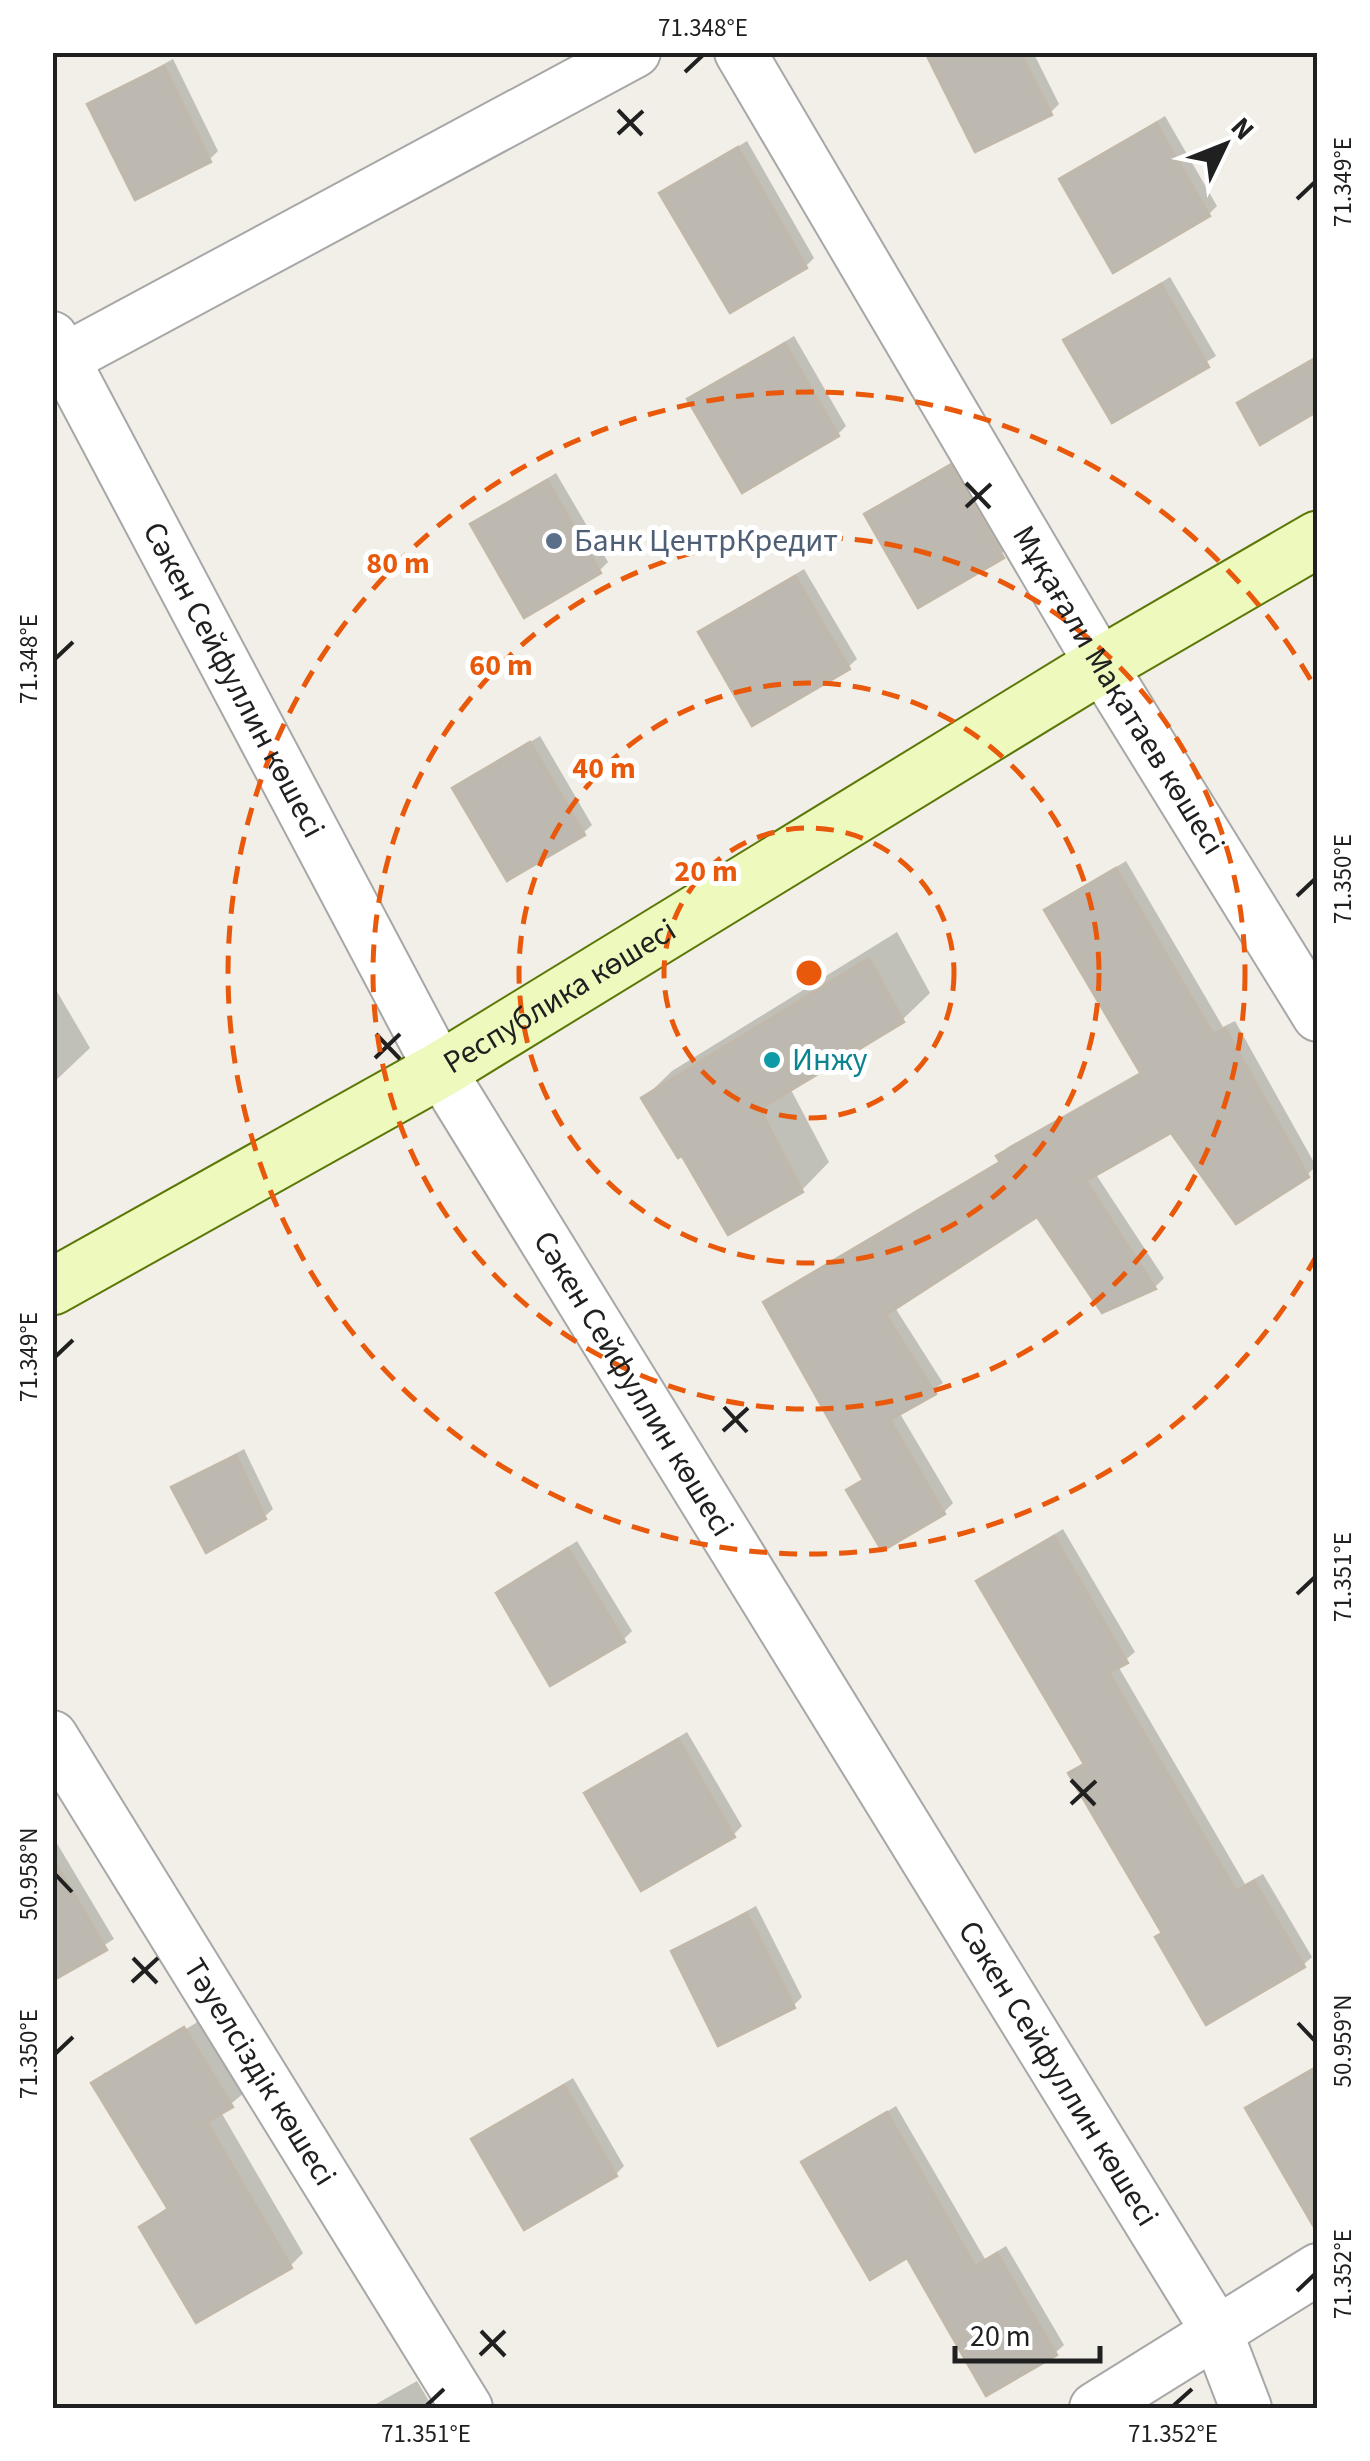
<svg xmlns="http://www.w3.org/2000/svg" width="1370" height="2461" font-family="'Source Sans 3',sans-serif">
  <rect width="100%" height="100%" fill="#f1efe7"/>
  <g fill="#0003">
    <path d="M 936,52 L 1033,52 L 1059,104 L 1050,113 Z"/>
    <path d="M 173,59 L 218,151 L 209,160 L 90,105 Z"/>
    <path d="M 1165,116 L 1217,206 L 1209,214 L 1062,180 Z"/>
    <path d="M 747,141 L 814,258 L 806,266 L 662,193 Z"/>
    <path d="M 1170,277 L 1216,356 L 1112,420 L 1066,341 Z"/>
    <path d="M 794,336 L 846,426 L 838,434 L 691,400 Z"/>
    <path d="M 1318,355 L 1318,409 L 1240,404 L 1248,395 Z"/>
    <path d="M 959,458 L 1011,547 L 919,604 L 867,514 Z"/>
    <path d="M 556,473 L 608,562 L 599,571 L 474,525 Z"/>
    <path d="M 804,569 L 857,659 L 848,667 L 701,632 Z"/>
    <path d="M 540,736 L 592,825 L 583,833 L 456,788 Z"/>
    <path d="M 1126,861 L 1223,1027 L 1235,1021 L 1316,1166 L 1307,1175 L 1172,1130 L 1095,1173 L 1164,1278 L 1155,1287 L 1103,1310 L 1038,1214 L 894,1306 L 943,1383 L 899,1412 L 953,1503 L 944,1512 L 849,1490 L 865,1478 L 766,1303 L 1001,1160 L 999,1156 L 1008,1147 L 1142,1071 L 1047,910 Z"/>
    <path d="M 897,932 L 930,993 L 902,1020 L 790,1088 L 829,1162 L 802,1190 L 729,1231 L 683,1152 L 644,1098 L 672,1071 Z"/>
    <path d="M 52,983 L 90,1048 L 52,1084 Z"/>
    <path d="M 244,1449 L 273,1509 L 264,1517 L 174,1488 Z"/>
    <path d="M 1063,1529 L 1135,1652 L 1118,1666 L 1245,1884 L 1263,1874 L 1312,1957 L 1303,1965 L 1164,1932 L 1072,1773 L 1085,1762 L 979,1581 Z"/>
    <path d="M 577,1541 L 632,1631 L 623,1640 L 499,1593 Z"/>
    <path d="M 687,1732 L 742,1826 L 733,1835 L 587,1794 Z"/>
    <path d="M 52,1835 L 114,1939 L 52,1978 Z"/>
    <path d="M 756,1906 L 802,1997 L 793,2006 L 674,1951 Z"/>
    <path d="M 198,2016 L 244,2093 L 221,2112 L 303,2253 L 290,2266 L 142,2227 L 169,2206 L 94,2084 L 105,2072 L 105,2078 L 196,2023 Z"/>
    <path d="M 1318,2065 L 1318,2220 L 1248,2108 Z"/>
    <path d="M 573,2078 L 624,2166 L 616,2174 L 474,2139 Z"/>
    <path d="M 896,2106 L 985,2259 L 1006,2246 L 1064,2345 L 1055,2353 L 908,2255 L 804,2163 Z"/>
    <path d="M 417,2381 L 433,2408 L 369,2408 Z"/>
  </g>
  <g fill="#bdb8b0" stroke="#c2b8a9" stroke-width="2.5">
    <path d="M 925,52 L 1020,52 L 1052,115 L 975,152 Z"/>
    <path d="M 164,66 L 211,162 L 135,200 L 87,104 Z"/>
    <path d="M 1156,123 L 1210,216 L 1113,273 L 1059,179 Z"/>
    <path d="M 738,147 L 807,268 L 730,313 L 659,193 Z"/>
    <path d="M 1161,284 L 1209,367 L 1112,423 L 1063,340 Z"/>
    <path d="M 785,343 L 839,436 L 742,493 L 687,399 Z"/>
    <path d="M 1318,357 L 1318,411 L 1260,445 L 1237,403 Z"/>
    <path d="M 950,465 L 1004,558 L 918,608 L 864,514 Z"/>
    <path d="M 547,480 L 601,573 L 524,618 L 470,524 Z"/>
    <path d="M 795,576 L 850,669 L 752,726 L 698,632 Z"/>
    <path d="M 530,742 L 585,835 L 507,881 L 452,788 Z"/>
    <path d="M 1116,868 L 1213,1034 L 1225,1028 L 1309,1177 L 1236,1224 L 1171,1133 L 1086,1181 L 1156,1289 L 1102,1313 L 1037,1217 L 886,1315 L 936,1394 L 890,1420 L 945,1514 L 882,1551 L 846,1490 L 863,1480 L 763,1302 L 1000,1162 L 996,1156 L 1141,1074 L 1044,910 Z"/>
    <path d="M 869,958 L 904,1022 L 760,1109 L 803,1192 L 728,1235 L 682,1156 L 678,1158 L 641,1098 Z"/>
    <path d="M 236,1455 L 266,1519 L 206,1553 L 171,1487 Z"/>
    <path d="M 1054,1536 L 1128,1663 L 1109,1673 L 1236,1891 L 1254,1881 L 1305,1967 L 1206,2025 L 1155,1937 L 1162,1933 L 1068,1773 L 1084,1764 L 976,1581 Z"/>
    <path d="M 568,1548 L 625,1642 L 550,1686 L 496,1593 Z"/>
    <path d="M 678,1739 L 735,1837 L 641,1891 L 584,1793 Z"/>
    <path d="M 52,1857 L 107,1950 L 52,1981 Z"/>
    <path d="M 747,1913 L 795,2008 L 718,2046 L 671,1951 Z"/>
    <path d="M 184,2027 L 233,2107 L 207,2122 L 292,2268 L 196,2323 L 139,2227 L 168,2209 L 91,2083 Z"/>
    <path d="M 1318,2066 L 1318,2234 L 1245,2108 Z"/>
    <path d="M 564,2085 L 617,2176 L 524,2230 L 471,2139 Z"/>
    <path d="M 887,2112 L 975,2266 L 997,2253 L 1057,2355 L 986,2396 L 907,2258 L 870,2280 L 801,2162 Z"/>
  </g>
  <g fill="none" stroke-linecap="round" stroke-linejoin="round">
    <defs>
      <g id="street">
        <path id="s1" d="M 740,52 L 1101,665 L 1318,1016"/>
        <path id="s2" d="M 52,337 L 440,1070 L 1216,2330 L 1246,2408"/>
        <path d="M 66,358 L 635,52"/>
        <path id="s3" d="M 52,1736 L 467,2408"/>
        <path d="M 1095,2408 L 1318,2269"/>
      </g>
      <g id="secondary">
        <path id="s4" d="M 52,1287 L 440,1070 L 1101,665 L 1318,539"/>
      </g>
    </defs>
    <use href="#street" stroke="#a7a7a7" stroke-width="54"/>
    <use href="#secondary" stroke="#5b7806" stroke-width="59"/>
    <use href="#street" stroke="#fff" stroke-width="50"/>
    <use href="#secondary" stroke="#edf9bd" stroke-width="55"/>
  </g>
  <path fill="none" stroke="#202020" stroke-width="4" d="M 685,72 L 703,55M 618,110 L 642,135M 618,134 L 643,111M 1297,199 L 1315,182M 966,483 L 990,508M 966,507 L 991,484M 55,659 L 73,642M 1297,896 L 1315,879M 376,1034 L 400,1059M 375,1058 L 400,1034M 55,1357 L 73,1340M 724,1407 L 747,1432M 723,1431 L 748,1408M 1297,1594 L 1315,1577M 1071,1780 L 1095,1805M 1071,1804 L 1096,1781M 55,1874 L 72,1892M 133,1958 L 157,1983M 132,1982 L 158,1958M 1298,2023 L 1315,2041M 55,2054 L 73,2037M 1297,2291 L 1315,2274M 481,2331 L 505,2356M 480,2355 L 505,2331M 426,2406 L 444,2389M 1173,2406 L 1192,2389"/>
  <g fill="none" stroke="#e8590c" stroke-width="5" stroke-dasharray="18 12">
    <circle cx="809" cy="973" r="145"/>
    <circle cx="809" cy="973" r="290"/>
    <circle cx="809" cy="973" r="436"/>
    <path d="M1317 1255A581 581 0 1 1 1317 691"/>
  </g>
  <circle fill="#5c6f8a" stroke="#fff" stroke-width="4" cx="554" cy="541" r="10"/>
  <circle fill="#0f9aa8" stroke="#fff" stroke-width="4" cx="772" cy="1060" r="10"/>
  <g text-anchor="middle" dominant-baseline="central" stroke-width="10" stroke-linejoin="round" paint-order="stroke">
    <g font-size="32" fill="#4e5e75" stroke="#fff" text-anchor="start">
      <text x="574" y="541">Банк ЦентрКредит</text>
    </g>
    <g font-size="32" fill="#202020" stroke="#fff">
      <text stroke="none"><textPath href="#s2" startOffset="388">Сәкен Сейфуллин көшесі</textPath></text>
      <text stroke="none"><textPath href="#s1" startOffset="742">Мұқағали Мақатаев көшесі</textPath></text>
      <text stroke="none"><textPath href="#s4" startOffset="585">Республика көшесі</textPath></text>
      <text stroke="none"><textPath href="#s2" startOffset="1198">Сәкен Сейфуллин көшесі</textPath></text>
      <text stroke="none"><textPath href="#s3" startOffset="395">Тәуелсіздік көшесі</textPath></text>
      <text stroke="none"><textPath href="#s2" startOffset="2008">Сәкен Сейфуллин көшесі</textPath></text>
    </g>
    <g font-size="32" fill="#0d838f" stroke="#fff" text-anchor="start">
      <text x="792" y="1060">Инжу</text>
    </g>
  </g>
  <circle cx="809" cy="973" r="15" fill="#e8590c" stroke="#fff" stroke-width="5"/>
  <g font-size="30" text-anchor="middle" font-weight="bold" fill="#e8590c" stroke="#fff" stroke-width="10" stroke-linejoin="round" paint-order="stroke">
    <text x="398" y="573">80 m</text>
    <text x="501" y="675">60 m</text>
    <text x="604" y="778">40 m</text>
    <text x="706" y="881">20 m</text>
  </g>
  <rect width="1370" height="2461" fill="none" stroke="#ffffff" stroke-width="110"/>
  <g transform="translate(1225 145) rotate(47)" stroke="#ffffff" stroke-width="8" paint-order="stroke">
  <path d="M0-8L18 38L0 25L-18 38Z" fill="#202020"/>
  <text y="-15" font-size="28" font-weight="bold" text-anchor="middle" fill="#202020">N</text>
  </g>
  <path d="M955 2346v15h145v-15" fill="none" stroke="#202020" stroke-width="5"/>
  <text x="970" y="2346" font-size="30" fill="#202020" stroke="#ffffff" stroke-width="8" paint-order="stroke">20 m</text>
  <rect x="55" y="55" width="1260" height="2351" fill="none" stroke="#202020" stroke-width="4"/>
  <g font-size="25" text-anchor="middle" fill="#202020">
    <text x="703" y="36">71.348°E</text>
    <text transform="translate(1342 182) rotate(-90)" y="9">71.349°E</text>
    <text transform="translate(28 659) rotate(-90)" y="9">71.348°E</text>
    <text transform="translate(1342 879) rotate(-90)" y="9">71.350°E</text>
    <text transform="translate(28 1357) rotate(-90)" y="9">71.349°E</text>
    <text transform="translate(1342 1577) rotate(-90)" y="9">71.351°E</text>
    <text transform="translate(28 1874) rotate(-90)" y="9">50.958°N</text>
    <text transform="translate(1342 2041) rotate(-90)" y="9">50.959°N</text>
    <text transform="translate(28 2054) rotate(-90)" y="9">71.350°E</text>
    <text transform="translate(1342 2274) rotate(-90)" y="9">71.352°E</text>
    <text x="426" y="2442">71.351°E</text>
    <text x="1173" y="2442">71.352°E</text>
  </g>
</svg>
